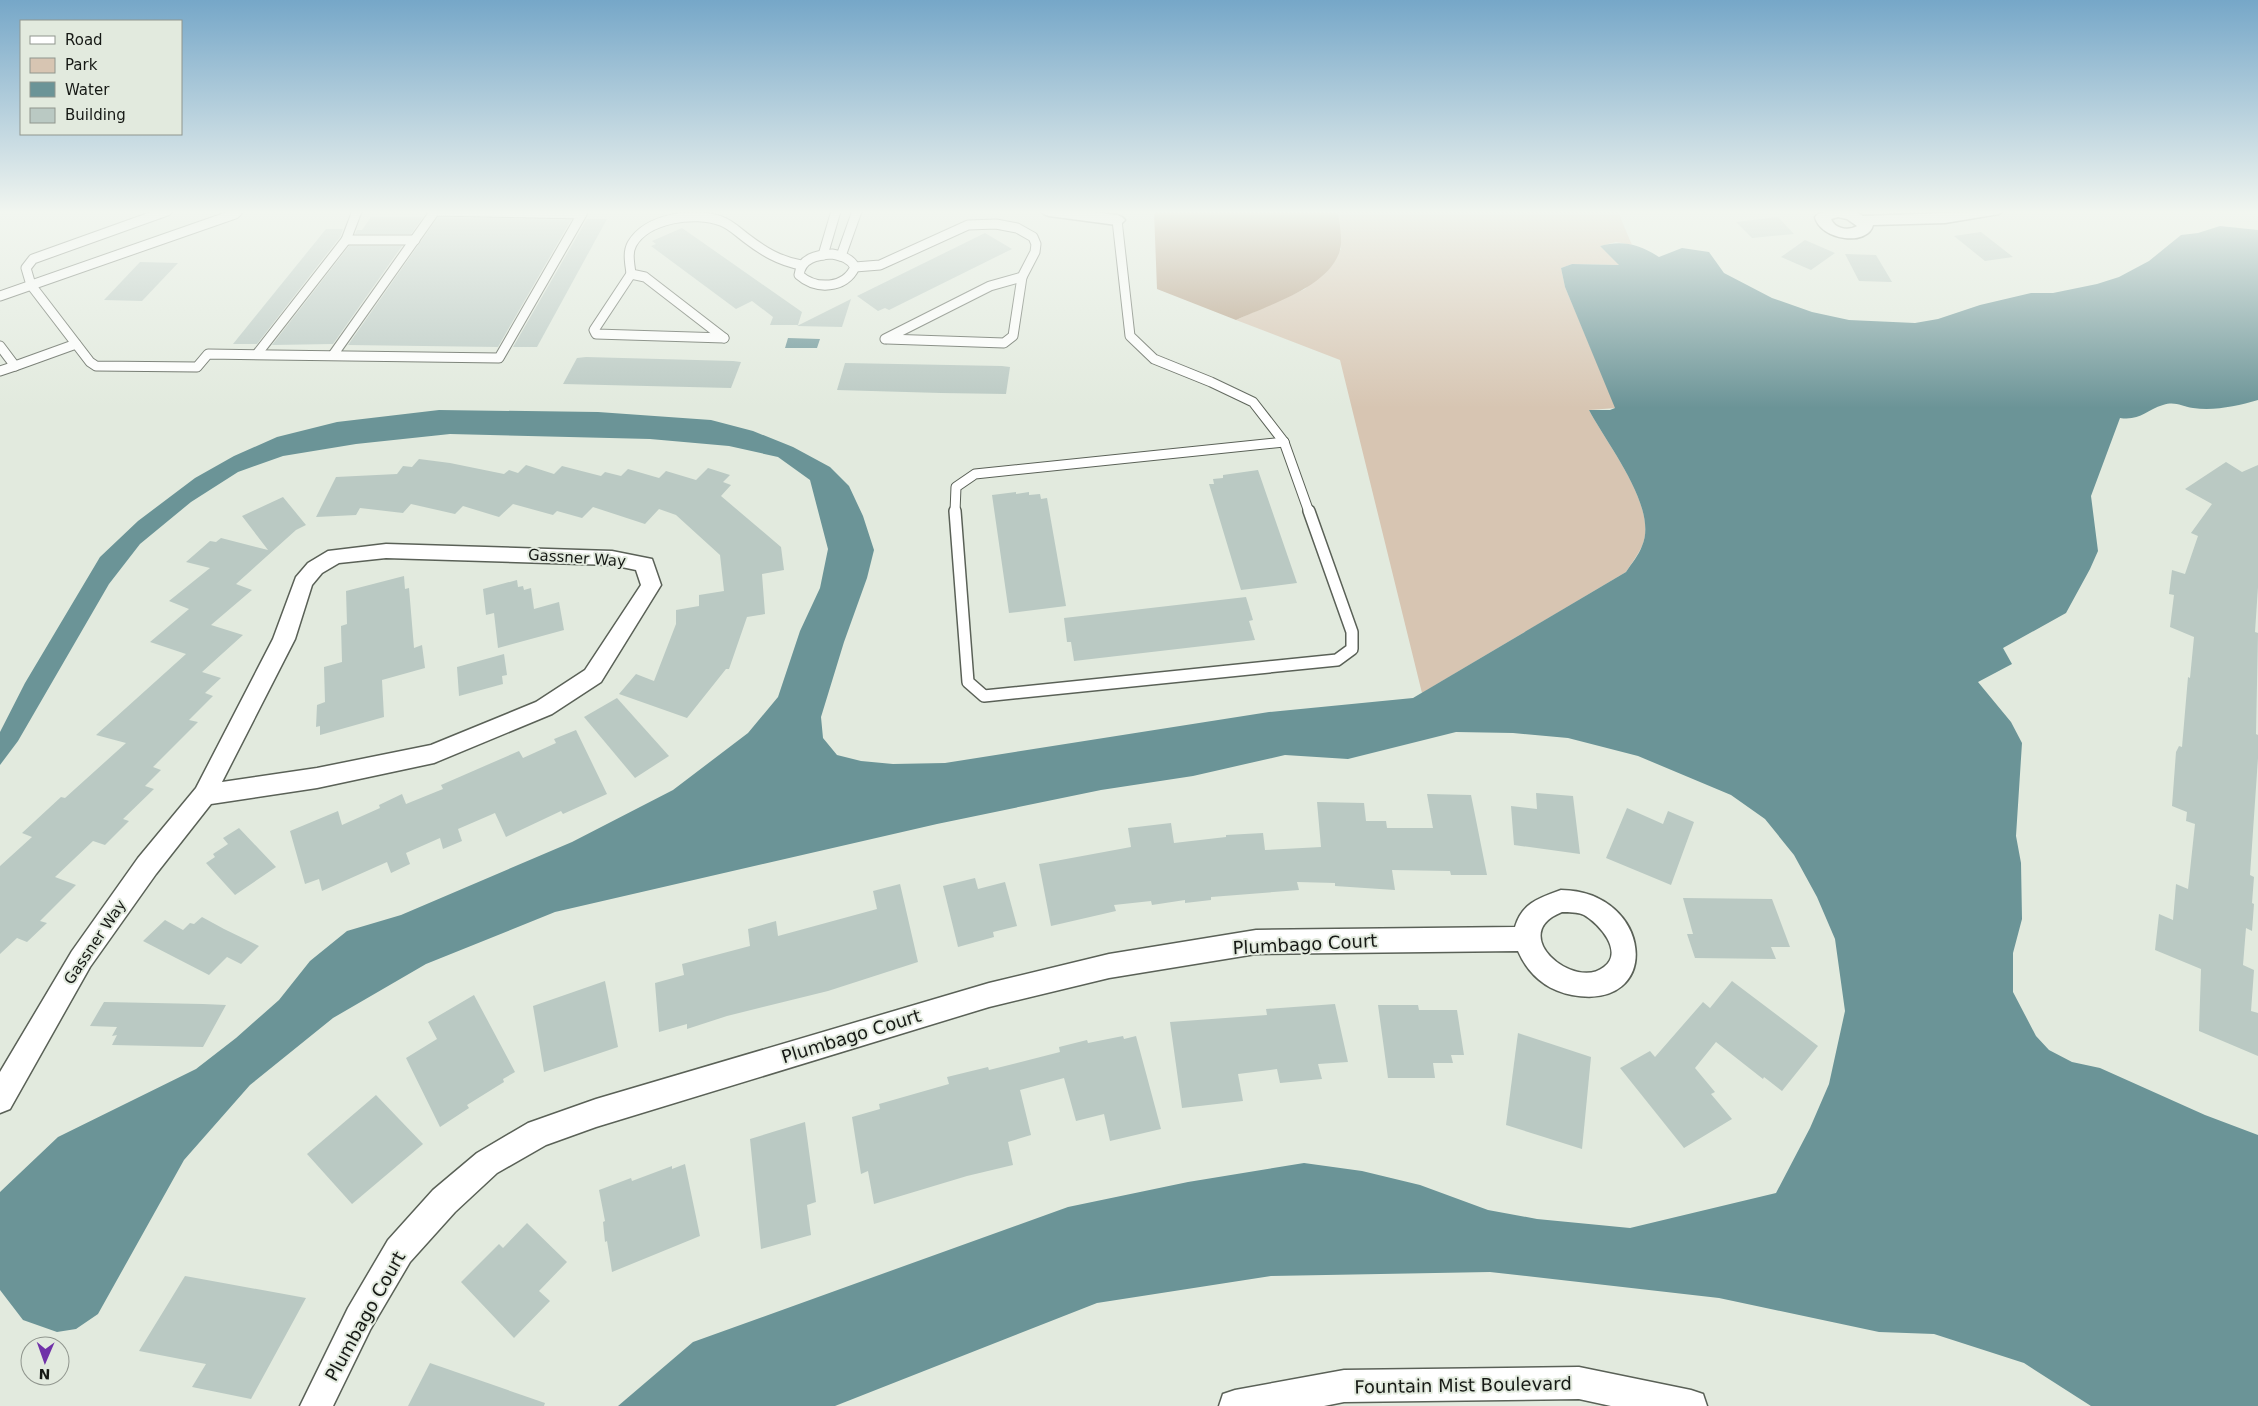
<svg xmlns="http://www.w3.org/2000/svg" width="2258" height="1406" font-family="'DejaVu Sans',sans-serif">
  <rect width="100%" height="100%" fill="#e2eade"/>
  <path fill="#d7c5b2" d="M 1338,211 L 1618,212 L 1632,245 L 1616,242 L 1600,246 L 1620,265 L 1572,264 L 1561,268 L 1565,287 L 1616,408 L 1589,410 C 1606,443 1659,508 1642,546 C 1638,555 1631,564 1626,572 L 1422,693 L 1340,360 L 1236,320 L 1305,289 L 1341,249 Z"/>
  <path fill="#b59d84" d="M 1154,211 L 1338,211 C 1339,222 1343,239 1340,250 C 1330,287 1268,305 1236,320 L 1157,289 Z"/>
  <g fill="#6b9497">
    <path d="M 2220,226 L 2258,230 L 2258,400 C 2237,406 2215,411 2193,408 C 2181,406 2175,401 2163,405 C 2146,410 2140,421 2120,418 L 2091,496 L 2098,551 L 2090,569 L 2066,613 L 2003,648 L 2012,664 L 1978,682 L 2011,722 L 2022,743 L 2016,836 L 2021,863 L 2022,919 L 2013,953 L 2013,992 L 2036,1036 L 2049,1050 L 2072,1062 L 2100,1068 L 2205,1115 L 2258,1135 L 2258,1406 L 2091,1406 L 2024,1363 L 1934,1334 L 1879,1332 L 1719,1298 L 1490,1272 L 1271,1276 L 1097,1303 L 835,1406 L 618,1406 L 693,1342 L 1068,1207 L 1188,1182 L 1304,1163 L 1362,1171 L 1420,1185 L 1488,1210 L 1537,1219 L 1630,1228 L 1776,1193 L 1810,1128 L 1829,1084 L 1845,1011 L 1835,939 L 1817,897 L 1794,855 L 1765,819 L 1731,795 L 1638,756 L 1568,738 L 1513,733 L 1456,732 L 1348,759 L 1285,755 L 1193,776 L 1101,790 L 937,824 L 555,912 L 426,964 L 333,1018 L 250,1085 L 184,1160 L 98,1314 L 76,1329 L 57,1332 L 23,1320 L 0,1290 L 0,1192 L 58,1137 L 196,1069 L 236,1038 L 279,1000 L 310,961 L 347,931 L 401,915 L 572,842 L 673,790 L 748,733 L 778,697 L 800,631 L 820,588 L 828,549 L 810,480 L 778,457 L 729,446 L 650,439 L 450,434 L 356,444 L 283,456 L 238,472 L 191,502 L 140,544 L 109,584 L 18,741 L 0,765 L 0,732 L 25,683 L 100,557 L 138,521 L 195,478 L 234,456 L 277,437 L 337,422 L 439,410 L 598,412 L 711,420 L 753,431 L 793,447 L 830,467 L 849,486 L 863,516 L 874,550 L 867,578 L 844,642 L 821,717 L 823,738 L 837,755 L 861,761 L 893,764 L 945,763 L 1269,712 L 1413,698 L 1626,572 C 1631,564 1639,555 1642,546 C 1659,508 1606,443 1589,410 L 1610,410 L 1615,408 L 1565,287 L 1561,268 L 1572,264 L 1619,265 L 1600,246 C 1622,240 1639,244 1659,257 L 1682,248 L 1709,252 L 1724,273 L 1772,298 L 1812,312 L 1849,320 L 1915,323 L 1938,319 L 1980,305 L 2031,293 L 2053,293 L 2097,284 L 2119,277 L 2149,261 L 2181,235 L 2198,233 Z"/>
    <path d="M 788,338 L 820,339 L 817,348 L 785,348 Z"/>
  </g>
  <g fill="#bac9c3">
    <path d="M 371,217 L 423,217 L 411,234 L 355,234 L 357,230 L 362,230 Z"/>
    <path d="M 438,217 L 571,220 L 498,347 L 348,345 Z"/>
    <path d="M 1778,217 L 1794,234 L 1752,238 L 1736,222 Z"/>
    <path d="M 587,219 L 607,219 L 537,347 L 513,347 Z"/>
    <path d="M 682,228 L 802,312 L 798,325 L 770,325 L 773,317 L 752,301 L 736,309 L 651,246 L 656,244 L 652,241 Z"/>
    <path d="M 326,229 L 343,229 L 340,237 L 257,344 L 233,344 Z"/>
    <path d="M 1981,232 L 2013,257 L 1985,261 L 1954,236 Z"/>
    <path d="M 985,233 L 1012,249 L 889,310 L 885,308 L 878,311 L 857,296 Z"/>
    <path d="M 1805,240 L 1835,253 L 1811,270 L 1781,257 Z"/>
    <path d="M 349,246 L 402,246 L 333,344 L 272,345 Z"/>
    <path d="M 1845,254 L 1876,255 L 1892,282 L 1859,281 Z"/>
    <path d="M 140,262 L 178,263 L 142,301 L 104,300 Z"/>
    <path d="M 851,299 L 842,327 L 797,326 Z"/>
    <path d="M 586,357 L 733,361 L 741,362 L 731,388 L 563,384 L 577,358 Z"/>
    <path d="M 845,363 L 1002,366 L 1010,367 L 1006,394 L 941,393 L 837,390 Z"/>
    <path d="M 419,459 L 450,463 L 504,474 L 509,470 L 518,473 L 526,465 L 554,474 L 562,466 L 601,476 L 605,472 L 621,476 L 628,469 L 659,478 L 666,471 L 696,480 L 708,468 L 730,475 L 723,482 L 731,485 L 721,496 L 781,547 L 784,570 L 762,574 L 765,614 L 747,617 L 729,669 L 726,669 L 687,718 L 619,694 L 636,674 L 654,681 L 676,624 L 676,610 L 699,606 L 699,595 L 724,591 L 720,555 L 676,515 L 659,509 L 645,524 L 593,507 L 582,518 L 557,511 L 553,515 L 513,504 L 499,517 L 463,506 L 455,514 L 411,504 L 403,513 L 360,508 L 356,515 L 316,517 L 336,477 L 397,474 L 403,466 L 412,467 Z"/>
    <path d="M 2226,462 L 2242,472 L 2258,465 L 2258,587 L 2255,632 L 2258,633 L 2256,734 L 2258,735 L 2258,758 L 2250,875 L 2254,877 L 2252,903 L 2254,904 L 2252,931 L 2246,928 L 2243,965 L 2254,970 L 2251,1011 L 2258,1013 L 2258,1056 L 2199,1031 L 2201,969 L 2155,950 L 2159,914 L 2173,920 L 2176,884 L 2188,889 L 2195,824 L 2186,821 L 2187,812 L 2172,806 L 2176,752 L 2179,746 L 2182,747 L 2188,677 L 2190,678 L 2194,637 L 2170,627 L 2174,595 L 2169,594 L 2172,570 L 2185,574 L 2198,536 L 2191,533 L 2212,504 L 2185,489 Z"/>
    <path d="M 1258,470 L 1297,583 L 1241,590 L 1209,484 L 1214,484 L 1213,479 L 1223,478 L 1223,475 Z"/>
    <path d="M 1016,492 L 1016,494 L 1029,492 L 1029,495 L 1040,494 L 1041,499 L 1047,498 L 1066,606 L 1009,613 L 992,495 Z"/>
    <path d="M 283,497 L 306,525 L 296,530 L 236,584 L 252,590 L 211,625 L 243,635 L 202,672 L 221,678 L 205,693 L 213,696 L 189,720 L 198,722 L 153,767 L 161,770 L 145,786 L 154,789 L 123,819 L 129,821 L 105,845 L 93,841 L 55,877 L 76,885 L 40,921 L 47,923 L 27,942 L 17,938 L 0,954 L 0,866 L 32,837 L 22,833 L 61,797 L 65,798 L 126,743 L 96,735 L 186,654 L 150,642 L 189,609 L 169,601 L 210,568 L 186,562 L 210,541 L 216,542 L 221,538 L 268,550 L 242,516 Z"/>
    <path d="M 404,576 L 405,589 L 409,588 L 414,648 L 422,645 L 425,668 L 382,680 L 384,717 L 320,735 L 320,726 L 316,727 L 317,705 L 325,702 L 324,667 L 342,662 L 341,626 L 347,624 L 346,591 Z"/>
    <path d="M 517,580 L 518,587 L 523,586 L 524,590 L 531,588 L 534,609 L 559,602 L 564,630 L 498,648 L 494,613 L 486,615 L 483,589 Z"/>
    <path d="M 1246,597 L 1253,620 L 1249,621 L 1255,640 L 1074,661 L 1071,642 L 1067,642 L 1064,618 Z"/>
    <path d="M 504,654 L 507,675 L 502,676 L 503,684 L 459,696 L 457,667 Z"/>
    <path d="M 617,698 L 669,756 L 635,778 L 584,717 Z"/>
    <path d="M 576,730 L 607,794 L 563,814 L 561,811 L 506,837 L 495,813 L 458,829 L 462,841 L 443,849 L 440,838 L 406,853 L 410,864 L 391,873 L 387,862 L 322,891 L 319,879 L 305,884 L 290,831 L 338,811 L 342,825 L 380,808 L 379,805 L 402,794 L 406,804 L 443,789 L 441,785 L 519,751 L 523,758 L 556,743 L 554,739 Z"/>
    <path d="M 1536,793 L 1573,796 L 1580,854 L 1514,845 L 1511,806 L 1537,809 Z"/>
    <path d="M 1427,794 L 1471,795 L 1487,875 L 1451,875 L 1450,871 L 1392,870 L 1395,890 L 1335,886 L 1335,883 L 1297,882 L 1299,890 L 1211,897 L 1211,900 L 1185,903 L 1185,900 L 1152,905 L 1151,901 L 1114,905 L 1116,911 L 1051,926 L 1039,864 L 1131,847 L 1128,828 L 1171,823 L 1174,843 L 1226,837 L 1226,835 L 1263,833 L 1265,850 L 1321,847 L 1317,802 L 1364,803 L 1366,821 L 1386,821 L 1387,828 L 1433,828 Z"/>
    <path d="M 1627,808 L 1663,824 L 1668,811 L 1694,822 L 1671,885 L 1606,858 Z"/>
    <path d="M 239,828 L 276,867 L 235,895 L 206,863 L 215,857 L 213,854 L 228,844 L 223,838 Z"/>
    <path d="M 975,878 L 978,889 L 1005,882 L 1017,926 L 993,932 L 994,937 L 958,947 L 943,886 Z"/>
    <path d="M 900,884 L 918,962 L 828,991 L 727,1016 L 687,1029 L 687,1024 L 659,1032 L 655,983 L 684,975 L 682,964 L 750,946 L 748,929 L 776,921 L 778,936 L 877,909 L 873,891 Z"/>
    <path d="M 1683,898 L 1772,899 L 1790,947 L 1771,947 L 1776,959 L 1695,958 L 1687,934 L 1693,934 Z"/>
    <path d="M 202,917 L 224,929 L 259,946 L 241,964 L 227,957 L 209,975 L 143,941 L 165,920 L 183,930 L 190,923 L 194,924 Z"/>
    <path d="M 605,981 L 618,1047 L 544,1072 L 533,1006 Z"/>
    <path d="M 1732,981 L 1818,1046 L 1782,1091 L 1764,1077 L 1763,1079 L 1716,1042 L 1695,1068 L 1715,1092 L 1711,1094 L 1732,1119 L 1684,1148 L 1620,1068 L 1650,1051 L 1655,1057 L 1703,1002 L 1710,1008 Z"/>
    <path d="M 474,995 L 515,1072 L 503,1079 L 504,1082 L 467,1105 L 469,1108 L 440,1127 L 406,1058 L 437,1039 L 428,1022 Z"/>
    <path d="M 104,1002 L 203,1004 L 226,1005 L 203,1047 L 112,1045 L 117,1035 L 112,1036 L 117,1027 L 90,1026 Z"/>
    <path d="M 1335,1004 L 1348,1062 L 1318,1064 L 1322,1079 L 1280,1083 L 1277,1069 L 1238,1074 L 1243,1101 L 1182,1108 L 1170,1022 L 1267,1015 L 1266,1009 Z"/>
    <path d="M 1378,1005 L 1418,1005 L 1419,1010 L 1457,1010 L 1464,1055 L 1451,1055 L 1453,1063 L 1433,1063 L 1435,1078 L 1388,1078 Z"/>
    <path d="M 1518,1033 L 1591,1057 L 1582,1149 L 1506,1125 Z"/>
    <path d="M 1123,1036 L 1124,1039 L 1136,1036 L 1161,1129 L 1110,1141 L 1104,1114 L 1076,1121 L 1064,1078 L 1020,1090 L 1031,1135 L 1008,1142 L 1013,1165 L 967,1176 L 874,1204 L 868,1171 L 861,1174 L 852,1117 L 880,1109 L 879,1104 L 949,1084 L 947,1077 L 988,1067 L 989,1070 L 1060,1052 L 1059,1047 L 1087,1040 L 1088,1043 Z"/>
    <path d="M 376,1095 L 423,1144 L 352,1204 L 307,1154 Z"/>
    <path d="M 805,1122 L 816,1202 L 807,1205 L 811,1235 L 761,1249 L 750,1139 Z"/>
    <path d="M 685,1164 L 700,1236 L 612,1272 L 607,1241 L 605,1242 L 603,1222 L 605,1221 L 599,1190 L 631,1178 L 632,1181 L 672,1166 L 672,1169 Z"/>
    <path d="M 527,1223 L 567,1262 L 539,1291 L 550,1301 L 514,1338 L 461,1282 L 499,1244 L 503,1248 Z"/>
    <path d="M 185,1276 L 306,1298 L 251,1399 L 192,1387 L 206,1364 L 139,1351 Z"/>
    <path d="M 430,1363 L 545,1403 L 544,1406 L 408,1406 Z"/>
  </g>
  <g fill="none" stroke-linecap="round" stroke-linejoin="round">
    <defs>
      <g id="service-far1">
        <path d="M 167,211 L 33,259 L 26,268 L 31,285 L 90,362 L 96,366 L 197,367 L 208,354 L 499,358 L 582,214 L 435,211 L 333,355"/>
        <path d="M 357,211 L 346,240 L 415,240"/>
        <path d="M 1117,220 L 1130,336 L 1154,359 L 1211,382 L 1253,402 L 1284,442"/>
        <path d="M 832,254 C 842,256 850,258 855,267 C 845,289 816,290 799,275 C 801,258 817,255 832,254 Z"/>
        <path d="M 823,255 L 836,211"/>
        <path d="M 841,256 L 857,211"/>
        <path d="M 855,267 L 880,265 L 968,225 L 996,224 L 1017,228 L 1033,237 L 1036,244 L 1035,252 L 1022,277 L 990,286 L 885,339"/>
        <path d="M 631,274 L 594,330 L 596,334 L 724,338"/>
        <path d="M 0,296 L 235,214 L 238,211"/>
        <path d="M 724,338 L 645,277 L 631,274 C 630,264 627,253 632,244 C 647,218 695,211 721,221 C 730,224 738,232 746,238 C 763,251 779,261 801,265"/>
        <path d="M 887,339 L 1004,343 L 1013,336 L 1022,277"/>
        <path d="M 0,346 L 15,366 L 0,371"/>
        <path d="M 257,354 L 346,240"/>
        <path d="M 15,366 L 76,344"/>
        <path d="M 1284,442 L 1309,512"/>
        <path d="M 955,512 L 956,487 L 975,474 L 1284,442"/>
      </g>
      <path id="service" d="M 955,511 L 968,682 L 984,696 L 1337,660 L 1352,649 L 1352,632 L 1309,511"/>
      <g id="minor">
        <path d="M 1041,211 L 1083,211 L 1117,215 L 1122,217 L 1125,220 L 1122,223 L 1117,225 L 1049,216 L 1044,214 Z"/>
        <path d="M 1826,211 L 1854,211 L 1863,216 L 2002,211 L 1999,214 L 1945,223 L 1873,225 C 1868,247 1820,240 1815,217 L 1818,214 ZM 1838,217 L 1847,219 L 1857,226 C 1848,231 1835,229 1831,219 Z"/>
        <path d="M 386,544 L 612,551 L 652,559 L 661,585 L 601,682 L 552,714 L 434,763 L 317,788 L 211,804 L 156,874 L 90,967 L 10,1109 L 0,1113 L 0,1072 L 72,951 L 138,858 L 196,788 L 273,639 L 296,577 L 308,563 L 328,551 ZM 386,558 L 612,565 L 636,570 L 641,585 L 585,670 L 536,702 L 431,745 L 317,768 L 222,782 L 295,639 L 312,585 L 322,573 L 339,563 Z"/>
        <path d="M 1561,890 C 1653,891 1664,1012 1572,995 C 1546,990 1528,974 1518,951 L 1256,954 L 1109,978 L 989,1007 L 596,1127 L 546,1145 L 497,1173 L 455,1212 L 410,1262 L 370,1330 L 333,1406 L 300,1406 L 348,1308 L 388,1240 L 433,1190 L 477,1153 L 528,1123 L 596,1099 L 989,983 L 1109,954 L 1256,930 L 1515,927 C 1522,903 1539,898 1561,890 ZM 1562,912 C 1569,912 1578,912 1584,915 C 1600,924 1624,952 1604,967 C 1574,991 1506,934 1562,912 Z"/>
        <path d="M 1579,1367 L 1691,1390 L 1703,1394 L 1707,1406 L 1611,1406 L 1579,1399 L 1344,1402 L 1324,1406 L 1219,1406 L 1223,1394 L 1235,1390 L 1344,1370 Z"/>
      </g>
    </defs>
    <use href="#service-far1" stroke="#5a6157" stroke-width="11"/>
    <use href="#service" stroke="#5a6157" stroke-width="14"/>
    <use href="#minor" stroke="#5a6157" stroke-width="3"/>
    <use href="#service-far1" stroke="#fff" stroke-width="9"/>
    <use href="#service" stroke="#fff" stroke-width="11"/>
    <use href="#minor" fill="#fff" fill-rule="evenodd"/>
  </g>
  <linearGradient id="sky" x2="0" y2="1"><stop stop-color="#76a7c8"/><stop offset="0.52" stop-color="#f2f6f0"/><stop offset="1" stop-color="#f2f6f0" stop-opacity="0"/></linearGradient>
  <rect width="2258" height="408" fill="url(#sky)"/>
  <g text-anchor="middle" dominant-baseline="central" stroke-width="4" stroke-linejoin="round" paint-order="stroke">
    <g font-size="15" fill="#161915" stroke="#e2eade">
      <text transform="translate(577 558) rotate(4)">Gassner Way</text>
      <text transform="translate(95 942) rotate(-56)">Gassner Way</text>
    </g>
    <g font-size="18" fill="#161915" stroke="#e2eade">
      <text transform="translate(1305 944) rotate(-3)">Plumbago Court</text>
      <text transform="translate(851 1036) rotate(-17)">Plumbago Court</text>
      <text transform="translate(365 1316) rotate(-61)">Plumbago Court</text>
      <text transform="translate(1463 1385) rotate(-1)">Fountain Mist Boulevard</text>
    </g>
  </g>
  <rect x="20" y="20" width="162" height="115" fill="#e2eade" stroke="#90968e"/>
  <rect x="30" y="36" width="25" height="8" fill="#ffffff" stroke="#90968e"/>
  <text x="65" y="45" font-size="15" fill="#161915">Road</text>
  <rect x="30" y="58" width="25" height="15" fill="#d7c5b2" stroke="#90968e"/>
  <text x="65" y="70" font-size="15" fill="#161915">Park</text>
  <rect x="30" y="82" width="25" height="15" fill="#6b9497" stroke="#90968e"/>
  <text x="65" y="95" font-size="15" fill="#161915">Water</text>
  <rect x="30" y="108" width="25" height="15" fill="#bac9c3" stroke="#90968e"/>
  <text x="65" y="120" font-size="15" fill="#161915">Building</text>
  <g transform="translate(45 1361) rotate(182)"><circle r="24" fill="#e2eade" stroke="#90968e"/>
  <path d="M0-4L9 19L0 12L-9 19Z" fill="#7032a8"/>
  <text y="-8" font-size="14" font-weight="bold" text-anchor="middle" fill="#161915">N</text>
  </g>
</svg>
